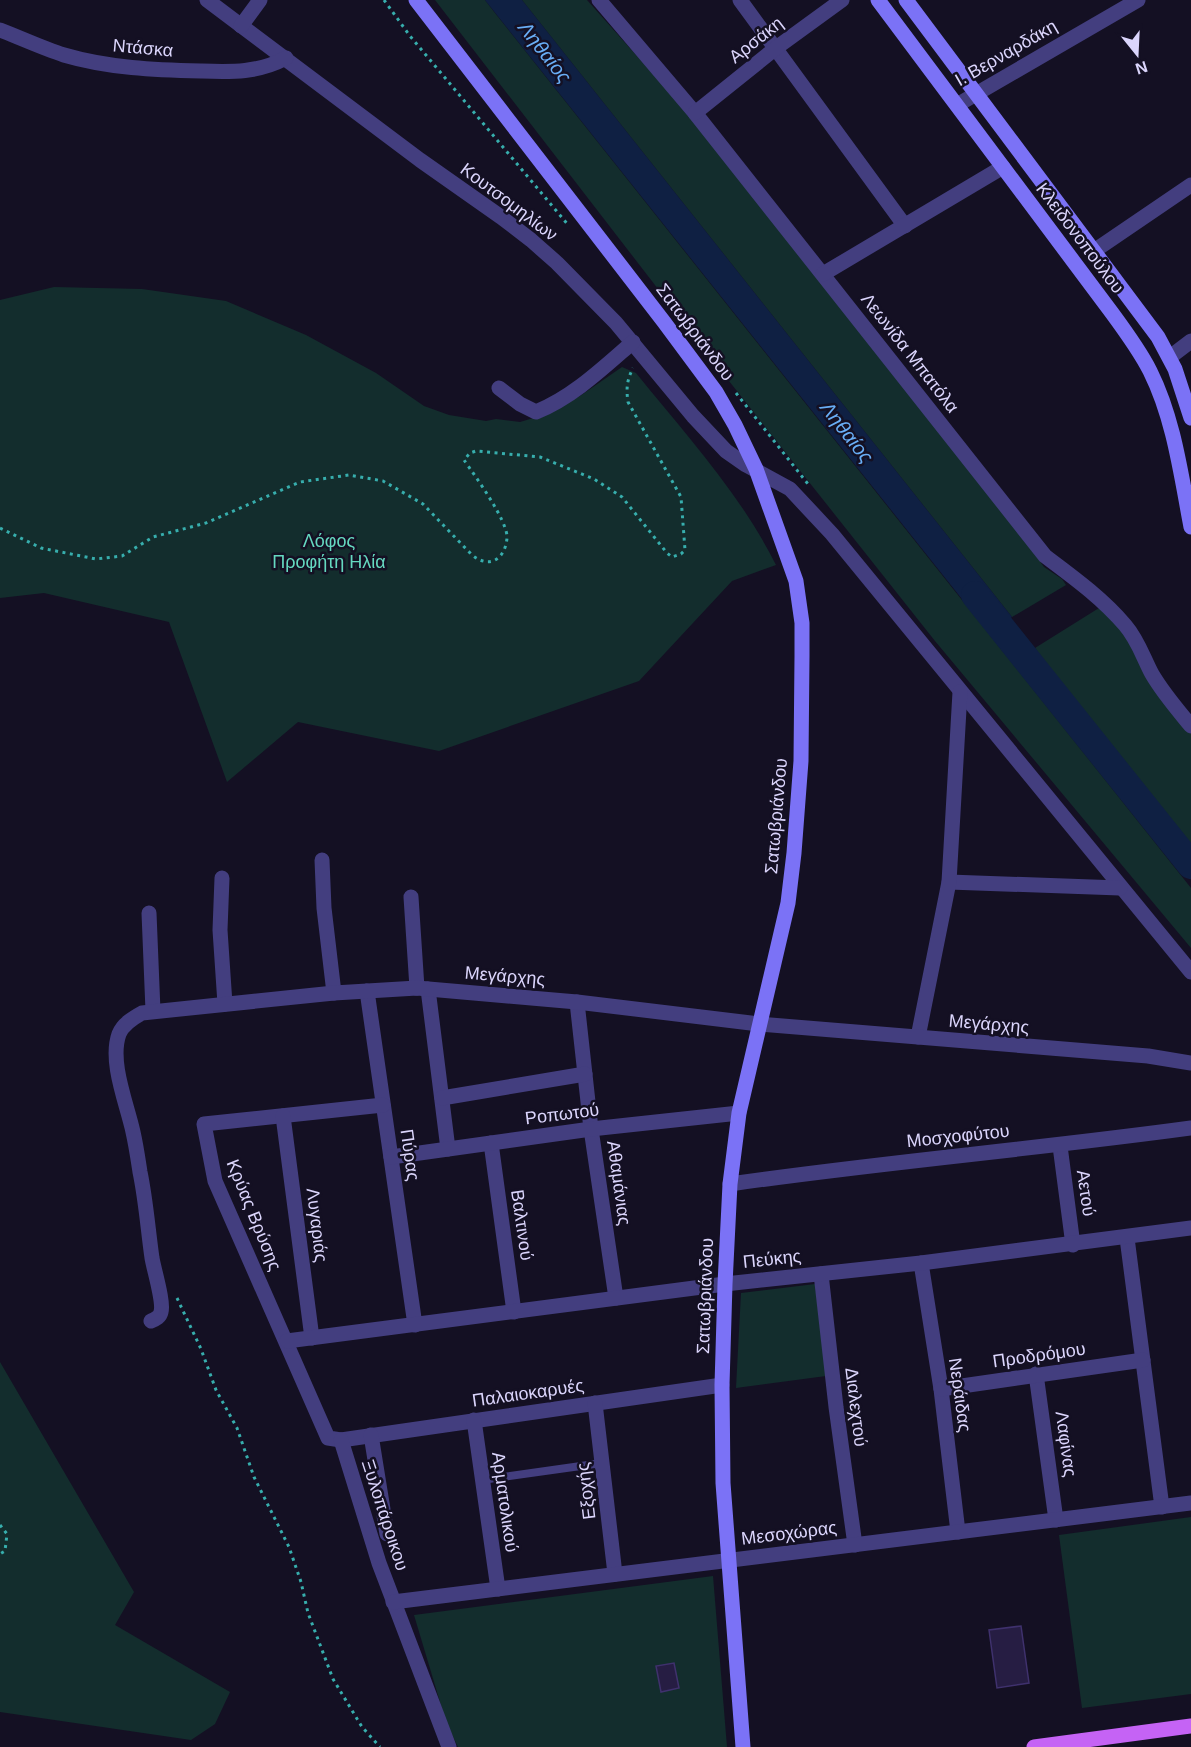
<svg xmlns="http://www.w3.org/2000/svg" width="1191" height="1747" font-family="Arial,sans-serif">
  <rect width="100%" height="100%" fill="#141023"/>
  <g fill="#132d2d">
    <path d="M 435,0 L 485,0 L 495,13 L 1191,888 L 1191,948 L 935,641 L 729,381 Z"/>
    <path d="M 522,0 L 587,0 L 685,110 L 1031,549 L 1044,567 L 1062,579 L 1066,585 L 1012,617 Z"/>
    <path d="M 54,287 L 142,289 L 226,301 L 306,335 L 376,373 L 424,406 L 449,415 L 486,421 L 496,419 L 520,422 L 540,416 L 580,396 L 622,367 L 636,373 C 686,435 740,493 776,565 L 732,581 L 639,681 L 439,751 L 298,722 L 227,782 L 169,622 L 44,593 L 0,598 L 0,300 Z"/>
    <path d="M 1099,608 L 1120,625 L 1158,693 L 1191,734 L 1191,844 L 1101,735 L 1035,648 Z"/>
    <path d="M 815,1284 L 826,1376 L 736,1388 L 741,1293 Z"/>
    <path d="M 0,1362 L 134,1592 L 115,1625 L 230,1692 L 215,1724 L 191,1740 L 0,1712 Z"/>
    <path d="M 1191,1517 L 1191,1694 L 1082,1708 L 1059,1535 Z"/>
    <path d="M 713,1576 L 727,1747 L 458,1747 L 446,1722 L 414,1615 Z"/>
  </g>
  <path fill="#0f2043" d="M 485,0 L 522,0 L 1012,617 L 989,633 Z"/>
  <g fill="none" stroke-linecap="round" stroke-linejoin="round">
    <path stroke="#0f2043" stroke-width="28" d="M 975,595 L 1191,865"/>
  </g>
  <g fill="#261d43" stroke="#3f316d" stroke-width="1.5">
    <path d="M 1021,1626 L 1029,1683 L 997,1688 L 989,1630 Z"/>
    <path d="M 674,1663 L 679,1688 L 661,1692 L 656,1666 Z"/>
  </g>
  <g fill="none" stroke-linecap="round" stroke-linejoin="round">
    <g stroke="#37aead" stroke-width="3" stroke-dasharray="3 4.5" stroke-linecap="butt">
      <path d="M 384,0 L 410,36 L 569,226"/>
      <path d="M 736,393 L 808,484"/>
      <path d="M 0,528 L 41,548 L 96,559 L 122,556 L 153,537 L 206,523 L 300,482 L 349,475 L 383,481 L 423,504 L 472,555 C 489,569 505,560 507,538 C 508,521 475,476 464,460 L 470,453 L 476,451 L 540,457 L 594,479 L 622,497 L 667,553 L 672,557 L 681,554 L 685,550 L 681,497 L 628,402 C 626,388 627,380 633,368"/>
      <path d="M 177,1298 L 201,1349 L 216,1390 L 237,1428 L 254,1477 L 289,1547 L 301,1582 L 308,1613 L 333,1679 L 362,1727 L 380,1747"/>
      <path d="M 0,1525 L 7,1534 L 5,1551 L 0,1554"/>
    </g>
    <path stroke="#433e7f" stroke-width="8" d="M 482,1480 L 602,1463"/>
    <g stroke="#433e7f" stroke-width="15">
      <path d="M 207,0 L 420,160 L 501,217 L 531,240 L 557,263 L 616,323 L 693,416 L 726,451 L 746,465 L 790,489 L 832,534 L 1191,972"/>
      <path d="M 599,0 L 695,113 L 1045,556 C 1073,577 1102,598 1125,625 C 1138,640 1143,657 1152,674 C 1163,693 1177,709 1191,726"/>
      <path d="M 740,0 L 905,226"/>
      <path d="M 241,26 L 260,0"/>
      <path d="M 0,30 C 21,38 42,48 64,55 C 108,68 155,70 201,71 C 232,72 258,73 286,58"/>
      <path d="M 957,105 L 1138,0"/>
      <path d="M 695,113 L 776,48 L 842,0"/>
      <path d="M 1094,251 L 1191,185"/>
      <path d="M 823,274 L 1003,167"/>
      <path d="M 1170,357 L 1191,341"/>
      <path d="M 499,388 L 520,404 L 536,412 C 573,397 603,368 633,342"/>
      <path d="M 322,860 L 324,908 L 334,993"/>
      <path d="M 222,878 L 220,930 L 225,1004"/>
      <path d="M 949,882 L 1120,888"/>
      <path d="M 411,897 L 417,988"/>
      <path d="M 149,913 L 153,1011"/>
      <path d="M 428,989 L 448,1149"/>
      <path d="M 367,991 L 415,1325"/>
      <path d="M 577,1002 L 591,1129 L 616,1298"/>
      <path d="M 918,1037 L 949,882 L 960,692"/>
      <path d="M 442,1098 L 585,1074"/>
      <path d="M 383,1105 L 204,1124 L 215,1181 L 328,1438 L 341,1440 L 722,1385"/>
      <path d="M 283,1116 L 312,1338"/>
      <path d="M 491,1143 L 514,1312"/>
      <path d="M 1060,1146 L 1073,1245"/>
      <path d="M 391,1157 L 591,1129 L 739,1113"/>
      <path d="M 730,1184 C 883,1162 1037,1149 1191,1128"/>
      <path d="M 1127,1238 L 1162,1507"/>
      <path d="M 921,1263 L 941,1389 L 958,1532"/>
      <path d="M 821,1274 L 836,1407 L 855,1545"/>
      <path d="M 151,1321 C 156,1319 160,1317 161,1312 C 164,1302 154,1270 152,1258 C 148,1230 146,1201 140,1172 C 138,1159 136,1145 133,1132 C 127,1104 109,1062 119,1034 C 123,1024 133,1018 142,1013 L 334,993 L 417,988 L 577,1002 L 759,1024 L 1148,1056 L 1191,1063"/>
      <path d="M 287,1341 L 725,1284 L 921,1263 L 1191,1228"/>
      <path d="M 1036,1374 L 1056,1520"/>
      <path d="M 941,1389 L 1143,1360"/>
      <path d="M 595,1403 L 615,1574"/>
      <path d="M 474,1420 L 498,1589"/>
      <path d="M 371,1435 L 387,1534"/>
      <path d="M 341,1440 L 379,1563 L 449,1747"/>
      <path d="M 393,1602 L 1191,1503"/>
    </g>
    <g stroke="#7b72f6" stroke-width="15">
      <path d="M 416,0 L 664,322 L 716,392 L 735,425 L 756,469 L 796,581 L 802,623 L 802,656 L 801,761 L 794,853 L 788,903 L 739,1113 L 730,1184 L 725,1284 L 722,1385 L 723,1483 L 743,1747"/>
      <path d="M 878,0 L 1112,313 C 1126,332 1140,351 1150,371 C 1174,419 1181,475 1191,527"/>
      <path d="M 906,0 L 1158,337 L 1175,369 L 1191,418"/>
    </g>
    <path stroke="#c563f5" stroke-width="15" d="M 1034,1747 L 1191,1726"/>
  </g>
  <g text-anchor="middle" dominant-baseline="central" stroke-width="5" stroke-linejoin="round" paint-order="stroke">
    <g font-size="18" fill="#dbd5fc" stroke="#141023">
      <text transform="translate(756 40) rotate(-38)">Αρσάκη</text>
      <text transform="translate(143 48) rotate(5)">Ντάσκα</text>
      <text transform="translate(1006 53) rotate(-30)">Ι. Βερναρδάκη</text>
      <text transform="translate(509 202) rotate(37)">Κουτσομηλίων</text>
      <text transform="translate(1080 238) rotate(53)">Κλειδονοπούλου</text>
      <text transform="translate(695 332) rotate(53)">Σατωβριάνδου</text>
      <text transform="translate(910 353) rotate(52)">Λεωνίδα Μπατόλα</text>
      <text transform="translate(776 816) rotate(-85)">Σατωβριάνδου</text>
      <text transform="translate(505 976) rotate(5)">Μεγάρχης</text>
      <text transform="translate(989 1024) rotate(5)">Μεγάρχης</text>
      <text transform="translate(562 1114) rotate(-7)">Ροπωτού</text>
      <text transform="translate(958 1136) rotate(-6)">Μοσχοφύτου</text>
      <text transform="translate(410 1155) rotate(82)">Πύρας</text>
      <text transform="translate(619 1183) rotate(82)">Αθαμάνιας</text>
      <text transform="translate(1086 1193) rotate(82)">Αετού</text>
      <text transform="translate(254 1215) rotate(68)">Κρύας Βρύσης</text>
      <text transform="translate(317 1225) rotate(83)">Λυγαριάς</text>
      <text transform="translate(522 1225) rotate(82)">Βαλτινού</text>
      <text transform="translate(772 1259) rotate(-6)">Πεύκης</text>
      <text transform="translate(705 1296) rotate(-88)">Σατωβριάνδου</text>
      <text transform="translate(1039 1355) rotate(-8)">Προδρόμου</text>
      <text transform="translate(528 1393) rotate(-8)">Παλαιοκαρυές</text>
      <text transform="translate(960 1395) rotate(82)">Νεράιδας</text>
      <text transform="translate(856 1407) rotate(83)">Διαλεχτού</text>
      <text transform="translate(1066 1444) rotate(82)">Λαφίνας</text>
      <text transform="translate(586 1491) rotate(-97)">Εξοχής</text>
      <text transform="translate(505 1502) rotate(82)">Αρματολικού</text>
      <text transform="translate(385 1515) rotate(72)">Ξυλοπάροικου</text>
      <text transform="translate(789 1533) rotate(-7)">Μεσοχώρας</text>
    </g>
    <g font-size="18" fill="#65d8c0" stroke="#141023">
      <text x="329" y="541">Λόφος<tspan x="329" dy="21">Προφήτη Ηλία</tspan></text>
    </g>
    <g font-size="20" font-style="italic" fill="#69aef6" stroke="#141023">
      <text transform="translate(545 52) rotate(52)">Ληθαίος</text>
      <text transform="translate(847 432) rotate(52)">Ληθαίος</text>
    </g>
  </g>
  <g transform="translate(1137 54) rotate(162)" stroke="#141023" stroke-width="4.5" paint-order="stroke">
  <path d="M0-4.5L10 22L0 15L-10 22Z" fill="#dbd5fc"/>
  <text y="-9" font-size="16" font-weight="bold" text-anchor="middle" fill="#dbd5fc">N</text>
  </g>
</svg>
